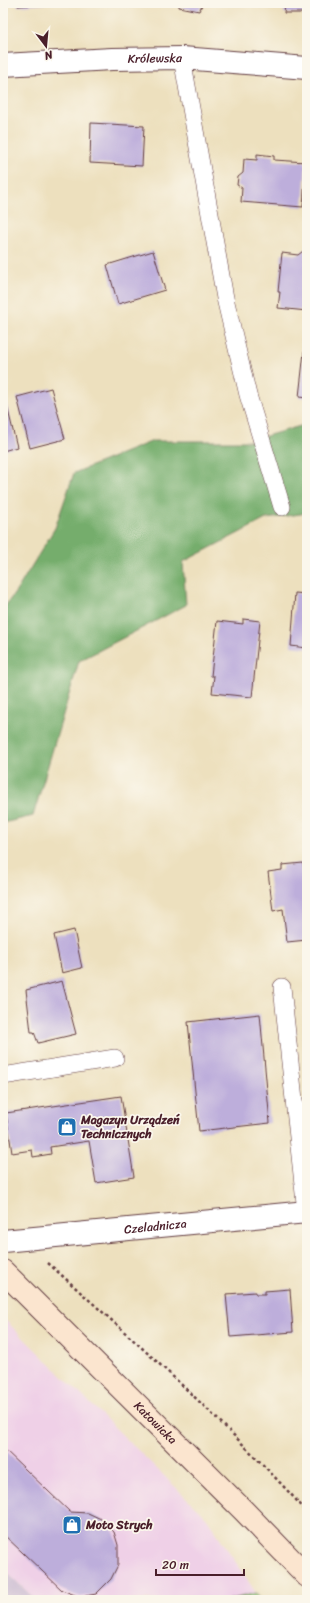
<svg xmlns="http://www.w3.org/2000/svg" width="310" height="1603" font-family="Sriracha,sans-serif">
  <rect width="100%" height="100%" fill="#fbf7ec"/>
  <filter id="ink" filterUnits="userSpaceOnUse"><feTurbulence type="fractalNoise" baseFrequency=".025" numOctaves="2"/><feDisplacementMap in="SourceGraphic" scale="8" xChannelSelector="R" yChannelSelector="G"/><feConvolveMatrix kernelMatrix="1 2 1 2 8 2 1 2 1" color-interpolation-filters="sRGB"/></filter>
  <filter id="wash" filterUnits="userSpaceOnUse"><feTurbulence type="fractalNoise" baseFrequency=".012" numOctaves="4" result="noise"/><feDisplacementMap in="SourceGraphic" scale="16" xChannelSelector="R" yChannelSelector="G"/><feGaussianBlur stdDeviation="0.9" result="paint"/><feColorMatrix in="noise" values="0 0 0 0 0 0 0 0 0 0 0 0 0 0 0 0 0 1.4 0 .05"/><feComposite in="paint" operator="in"/></filter>
  <g filter="url(#wash)">
    <rect width="100%" height="100%" fill="#ede0be"/>
    <path fill="#efd0e7" d="M 3,1318 L 207,1518 L 256,1593 L 229,1600 L 36,1600 L 3,1569 Z"/>
    <path fill="#cdbed3" d="M 3,1569 L 36,1600 L 3,1600 Z"/>
    <path fill="#91c97c" stroke="#6e7454" d="M 256,1593 L 260,1600 L 229,1600 Z"/>
    <path fill="#74ad6c" stroke="#5f664c" d="M 307,424 L 307,513 L 266,519 L 183,562 L 186,605 L 79,661 L 33,816 L 3,823 L 3,609 L 17,590 L 55,528 L 74,473 L 153,441 L 249,441 Z"/>
    <g id="blocks">
      <g fill="#bdaedb">
        <path d="M 17,3 L 45,3 L 45,4 L 18,6 Z"/>
        <path d="M 179,3 L 203,3 L 199,11 L 179,7 Z"/>
        <path d="M 285,3 L 307,3 L 307,13 L 284,13 Z"/>
        <path d="M 91,123 L 144,126 L 142,166 L 90,163 Z"/>
        <path d="M 257,154 L 274,156 L 274,160 L 306,162 L 303,207 L 241,202 L 242,188 L 237,185 L 238,177 L 243,173 L 244,159 L 257,160 Z"/>
        <path d="M 307,248 L 307,311 L 278,308 L 280,292 L 278,292 L 282,253 L 298,255 Z"/>
        <path d="M 153,251 L 165,290 L 118,304 L 107,265 Z"/>
        <path d="M 304,352 L 307,353 L 307,398 L 299,397 Z"/>
        <path d="M 51,388 L 65,439 L 30,448 L 17,397 Z"/>
        <path d="M 6,402 L 17,447 L 3,451 L 3,403 Z"/>
        <path d="M 295,593 L 307,594 L 307,648 L 291,646 Z"/>
        <path d="M 243,619 L 260,621 L 252,697 L 212,693 L 214,676 L 211,676 L 217,621 L 243,624 Z"/>
        <path d="M 303,863 L 305,879 L 307,878 L 307,940 L 287,942 L 283,909 L 273,911 L 268,872 L 282,870 L 282,865 Z"/>
        <path d="M 74,930 L 82,968 L 62,973 L 54,935 Z"/>
        <path d="M 62,981 L 76,1034 L 38,1043 L 34,1032 L 31,1032 L 26,990 Z"/>
        <path d="M 260,1014 L 270,1123 L 199,1131 L 188,1022 Z"/>
        <path d="M 121,1096 L 134,1177 L 96,1183 L 89,1141 L 50,1147 L 51,1154 L 33,1157 L 32,1150 L 12,1153 L 6,1113 Z"/>
        <path d="M 290,1289 L 293,1332 L 230,1337 L 226,1294 L 256,1292 L 256,1294 L 265,1294 L 265,1291 Z"/>
        <path d="M 3,1448 L 70,1512 L 88,1513 L 101,1519 L 114,1532 L 118,1545 L 118,1565 L 111,1579 L 96,1594 L 80,1597 L 62,1590 L 3,1534 Z"/>
      </g>
    </g>
  </g>
  <g filter="url(#ink)">
    <use href="#blocks" fill-opacity="0" stroke="#623c41" stroke-width="1"/>
    <g fill="none" stroke-linecap="round" stroke-linejoin="round">
      <defs>
        <g id="lane">
          <path d="M 182,58 L 225,298 L 248,395 L 282,507"/>
          <path d="M 282,987 L 306,1212"/>
          <path d="M 3,1076 L 115,1058"/>
        </g>
        <g id="street">
          <path id="s1" d="M 3,65 L 112,59 L 182,58 L 307,68"/>
          <path id="s2" d="M 3,1241 L 307,1212"/>
        </g>
        <g id="secondary">
          <path id="s3" d="M 3,1271 L 244,1511 L 307,1576"/>
        </g>
      </defs>
      <use href="#lane" stroke="#623c41" stroke-width="18"/>
      <use href="#street" stroke="#623c41" stroke-width="24"/>
      <use href="#secondary" stroke="#623c41" stroke-width="24"/>
      <path stroke="#623c41" stroke-width="2.5" stroke-dasharray="3 3" stroke-linecap="butt" d="M 48,1263 C 137,1343 227,1423 307,1512"/>
      <use href="#lane" stroke="#fff" stroke-width="17"/>
      <use href="#street" stroke="#fff" stroke-width="22"/>
      <use href="#secondary" stroke="#fbe5cf" stroke-width="22"/>
    </g>
  </g>
  <defs>
    <symbol id="shop-square" viewBox="-11 -11 22 22"><rect x="-9" y="-9" width="18" height="18" rx="4" fill="#1f6fb2" stroke="#fbf7ec"/><path d="M-5-2.5h2.3a2.7 3.5 0 0 1 5.4 0H5L5.5 6h-11ZM-1.5-2.5h3a1.5 2.3 0 0 0-3 0Z" fill="#fff"/></symbol>
  </defs>
  <g fill-rule="evenodd">
    <use href="#shop-square" x="56" y="1116" width="22" height="22"/>
    <use href="#shop-square" x="61" y="1514" width="22" height="22"/>
  </g>
  <g text-anchor="middle" dominant-baseline="central" stroke-width="3.5" stroke-linejoin="round" paint-order="stroke">
    <g font-size="12" fill="#4a1f2b" stroke="#fbf7ec">
      <text stroke="none"><textPath href="#s1" startOffset="152">Królewska</textPath></text>
      <text stroke="none"><textPath href="#s2" startOffset="153">Czeladnicza</textPath></text>
      <text stroke="none"><textPath href="#s3" startOffset="215">Katowicka</textPath></text>
    </g>
    <g font-size="12" font-weight="bold" fill="#4a1f2b" stroke="#fbf7ec" text-anchor="start">
      <text x="81" y="1120">Magazyn Urządzeń<tspan x="81" dy="14">Technicznych</tspan></text>
      <text x="86" y="1525">Moto Strych</text>
    </g>
  </g>
  <rect width="310" height="1603" fill="none" stroke="#fbf7ec" stroke-width="16"/>
  <g transform="translate(46 46) rotate(164)" stroke="#fbf7ec" stroke-width="3" paint-order="stroke">
  <path d="M0-3L7 15L0 10L-7 15Z" fill="#4a1f2b"/>
  <text y="-6" font-size="11" font-weight="bold" text-anchor="middle" fill="#4a1f2b">N</text>
  </g>
  <path d="M156 1569v6h88v-6" fill="none" stroke="#4a1f2b" stroke-width="2"/>
  <text x="162" y="1569" font-size="12" fill="#4a1f2b" stroke="#fbf7ec" stroke-width="3" paint-order="stroke">20 m</text>
</svg>
